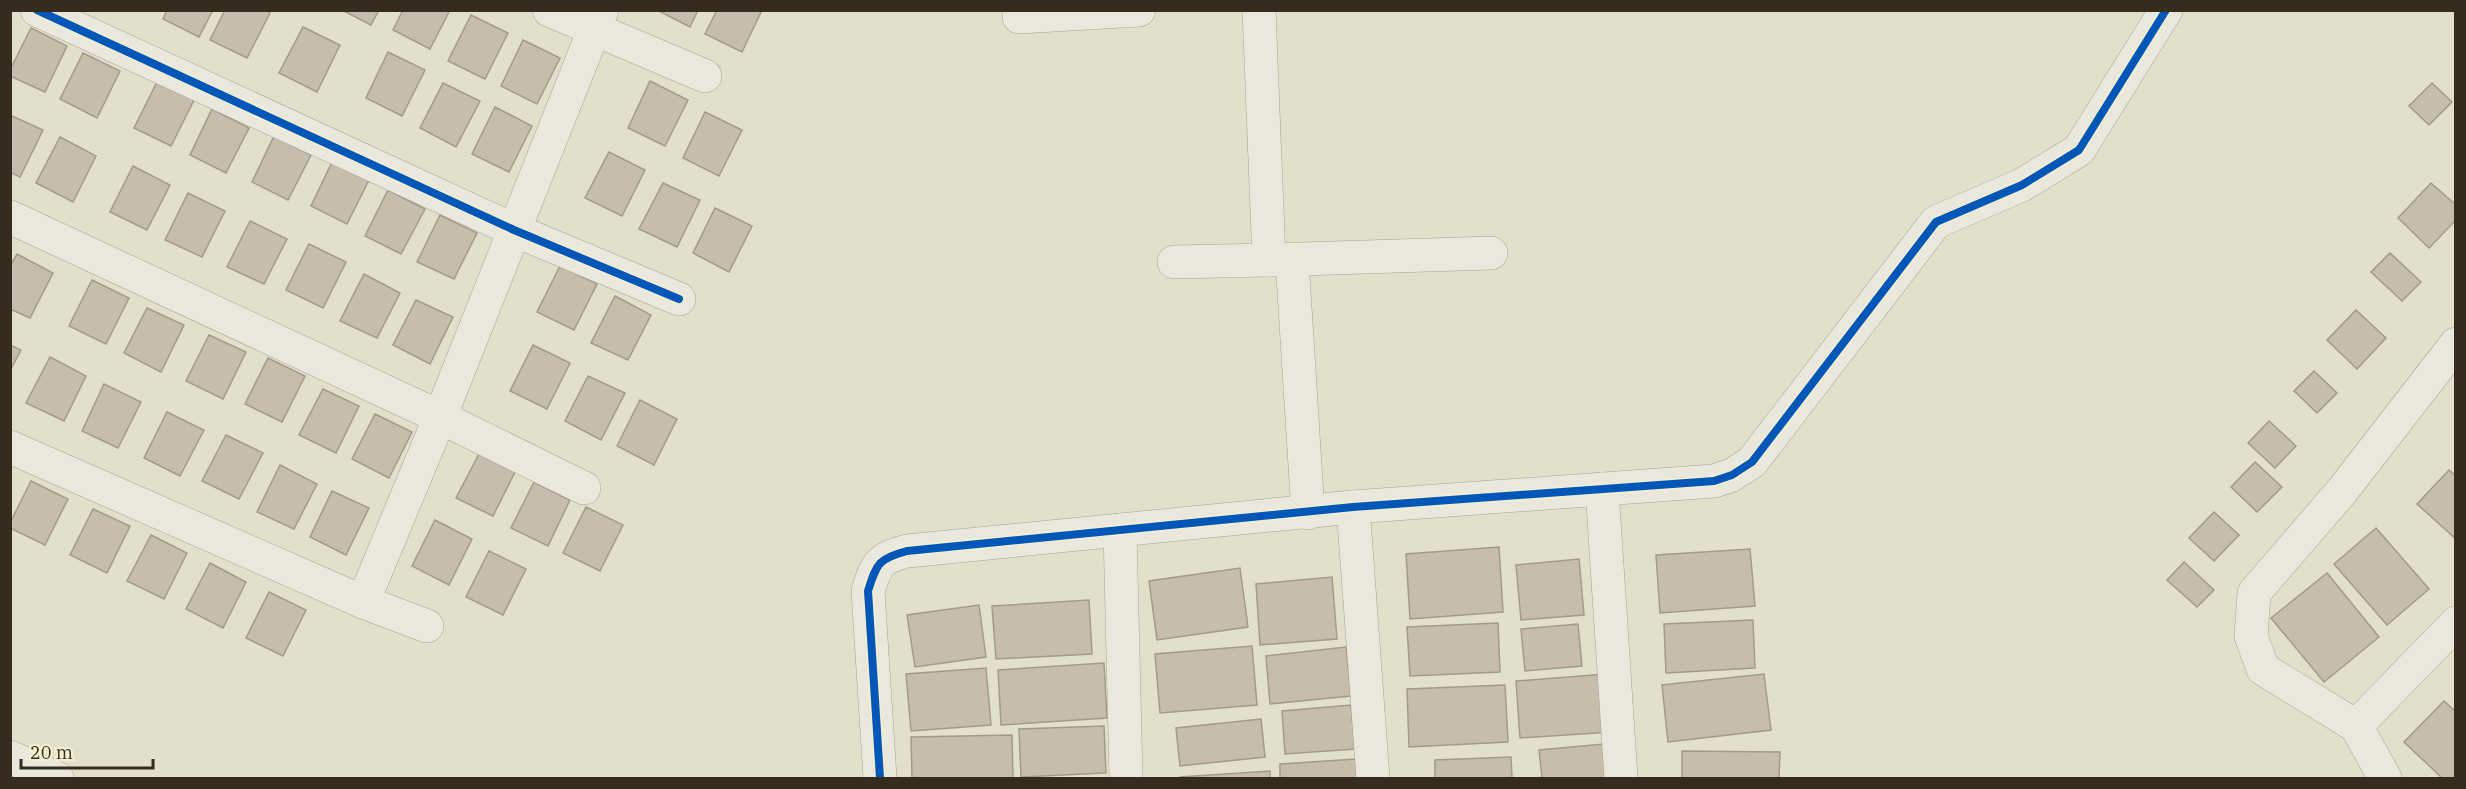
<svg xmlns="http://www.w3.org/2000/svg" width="2466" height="789" font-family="'IBM Plex Serif',serif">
  <rect width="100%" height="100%" fill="#e2dfcb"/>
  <g fill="#c6bdac" stroke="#a29b8a" stroke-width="1.5">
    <path d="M 167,10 L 213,10 L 199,37 L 163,19 Z"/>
    <path d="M 225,10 L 266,10 L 270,13 L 247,58 L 210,40 Z"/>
    <path d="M 342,10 L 379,10 L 371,25 Z"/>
    <path d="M 403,10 L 450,10 L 430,49 L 393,30 Z"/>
    <path d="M 657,10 L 698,10 L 690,27 Z"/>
    <path d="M 717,10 L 762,10 L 742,52 L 705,34 Z"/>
    <path d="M 471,15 L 508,33 L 485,79 L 448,61 Z"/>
    <path d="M 303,27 L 340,45 L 317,92 L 279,73 Z"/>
    <path d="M 31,28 L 67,46 L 45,92 L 10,76 L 10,70 Z"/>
    <path d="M 523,40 L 560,58 L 537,104 L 501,86 Z"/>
    <path d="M 388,52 L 425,70 L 402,116 L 366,98 Z"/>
    <path d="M 83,53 L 120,71 L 97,118 L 60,99 Z"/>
    <path d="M 650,81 L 688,100 L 665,146 L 628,128 Z"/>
    <path d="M 157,82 L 194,100 L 171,146 L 134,128 Z"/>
    <path d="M 443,83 L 480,101 L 456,147 L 420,128 Z"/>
    <path d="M 2432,83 L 2452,102 L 2429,125 L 2409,106 Z"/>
    <path d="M 495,107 L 532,126 L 509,172 L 472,154 Z"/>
    <path d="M 212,109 L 249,128 L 226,173 L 190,155 Z"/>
    <path d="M 705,112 L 742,130 L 719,176 L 683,158 Z"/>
    <path d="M 10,115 L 43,130 L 20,177 L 10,172 Z"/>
    <path d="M 274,136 L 311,155 L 288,200 L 252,182 Z"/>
    <path d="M 60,137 L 96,156 L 73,202 L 36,183 Z"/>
    <path d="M 609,152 L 645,170 L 622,216 L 585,198 Z"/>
    <path d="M 333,160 L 370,178 L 347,224 L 311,206 Z"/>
    <path d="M 133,166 L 170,185 L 147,230 L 110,212 Z"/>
    <path d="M 663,183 L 700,200 L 677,247 L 639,229 Z"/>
    <path d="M 2431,183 L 2456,205 L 2456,220 L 2429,248 L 2398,218 Z"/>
    <path d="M 388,190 L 425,209 L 401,254 L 365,236 Z"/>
    <path d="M 188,193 L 225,211 L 202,257 L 165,240 Z"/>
    <path d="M 715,208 L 752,226 L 729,272 L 693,253 Z"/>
    <path d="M 440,215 L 477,233 L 454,279 L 417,262 Z"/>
    <path d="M 250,221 L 287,239 L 264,284 L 227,267 Z"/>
    <path d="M 309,244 L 346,262 L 323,308 L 286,290 Z"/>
    <path d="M 2390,253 L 2421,282 L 2402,301 L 2371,272 Z"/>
    <path d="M 17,254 L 53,273 L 30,318 L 10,309 L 10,266 Z"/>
    <path d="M 560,266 L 597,284 L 574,330 L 537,312 Z"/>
    <path d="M 364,274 L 400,293 L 377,338 L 340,321 Z"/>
    <path d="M 92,280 L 129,298 L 106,344 L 69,326 Z"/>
    <path d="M 615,296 L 651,315 L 628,360 L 591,343 Z"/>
    <path d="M 416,300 L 453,317 L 430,364 L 393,345 Z"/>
    <path d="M 147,308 L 184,325 L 161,372 L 124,353 Z"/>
    <path d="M 2356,310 L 2386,338 L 2357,369 L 2327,340 Z"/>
    <path d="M 209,335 L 246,352 L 223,399 L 186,381 Z"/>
    <path d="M 10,345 L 21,350 L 10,371 Z"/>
    <path d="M 533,345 L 570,363 L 547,409 L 510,391 Z"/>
    <path d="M 50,357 L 86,376 L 64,421 L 26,403 Z"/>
    <path d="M 268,358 L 305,376 L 282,422 L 245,404 Z"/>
    <path d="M 2314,371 L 2337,393 L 2317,413 L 2294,391 Z"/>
    <path d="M 588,376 L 625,393 L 601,440 L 565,421 Z"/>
    <path d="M 104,384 L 141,402 L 118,448 L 82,431 Z"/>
    <path d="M 323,389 L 359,406 L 336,453 L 299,435 Z"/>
    <path d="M 640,400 L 677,419 L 654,465 L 617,446 Z"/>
    <path d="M 167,412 L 204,430 L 180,476 L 144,458 Z"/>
    <path d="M 375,414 L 412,432 L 389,478 L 352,459 Z"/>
    <path d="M 2269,421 L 2296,446 L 2275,468 L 2248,443 Z"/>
    <path d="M 226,435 L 263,453 L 239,499 L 202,481 Z"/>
    <path d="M 480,452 L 516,470 L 493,516 L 456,498 Z"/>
    <path d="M 2255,462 L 2282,487 L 2257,512 L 2231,487 Z"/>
    <path d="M 280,465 L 317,484 L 294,529 L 257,512 Z"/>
    <path d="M 2449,470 L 2456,476 L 2456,539 L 2417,504 Z"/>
    <path d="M 31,481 L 68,499 L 45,545 L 10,528 L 10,523 Z"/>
    <path d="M 534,482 L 570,500 L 548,546 L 511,528 Z"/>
    <path d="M 332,491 L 369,508 L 346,555 L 310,537 Z"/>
    <path d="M 586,507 L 623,525 L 600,571 L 563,553 Z"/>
    <path d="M 93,509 L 130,526 L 107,573 L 70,555 Z"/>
    <path d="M 2214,512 L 2239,535 L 2214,561 L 2189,538 Z"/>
    <path d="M 435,520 L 472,539 L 449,585 L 412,566 Z"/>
    <path d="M 2376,528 L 2429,589 L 2387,625 L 2334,564 Z"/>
    <path d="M 151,535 L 187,553 L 164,599 L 127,581 Z"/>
    <path d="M 1499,547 L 1503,612 L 1410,619 L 1406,554 Z"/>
    <path d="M 1750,549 L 1755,606 L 1660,613 L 1656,555 Z"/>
    <path d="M 489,551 L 526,569 L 503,615 L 466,597 Z"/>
    <path d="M 1579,559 L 1584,615 L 1521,620 L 1516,565 Z"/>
    <path d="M 2184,562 L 2214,590 L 2197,607 L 2167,580 Z"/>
    <path d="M 210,563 L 246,582 L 223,628 L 186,609 Z"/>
    <path d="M 1240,568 L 1248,627 L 1157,640 L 1149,581 Z"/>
    <path d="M 2327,573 L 2379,637 L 2324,682 L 2271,618 Z"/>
    <path d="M 1332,577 L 1337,639 L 1260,645 L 1256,584 Z"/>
    <path d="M 269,592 L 306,610 L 283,656 L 246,638 Z"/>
    <path d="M 1089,600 L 1092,654 L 996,659 L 992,606 Z"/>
    <path d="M 979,605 L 986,657 L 915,667 L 907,615 Z"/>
    <path d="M 1753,620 L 1755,668 L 1666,673 L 1664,624 Z"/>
    <path d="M 1498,623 L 1500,672 L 1410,676 L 1407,627 Z"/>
    <path d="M 1578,624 L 1582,666 L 1525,671 L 1521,629 Z"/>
    <path d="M 1252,646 L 1257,705 L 1160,713 L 1155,654 Z"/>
    <path d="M 1346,647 L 1351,696 L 1270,704 L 1266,656 Z"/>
    <path d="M 1104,663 L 1107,718 L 1001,725 L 998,670 Z"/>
    <path d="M 986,668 L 991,725 L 911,731 L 906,674 Z"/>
    <path d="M 1606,674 L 1611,732 L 1520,738 L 1516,681 Z"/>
    <path d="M 1764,674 L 1771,730 L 1668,742 L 1662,685 Z"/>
    <path d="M 1505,685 L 1508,742 L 1409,747 L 1407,689 Z"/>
    <path d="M 2444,701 L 2456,712 L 2456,778 L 2442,778 L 2404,742 Z"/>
    <path d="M 1351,705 L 1355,749 L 1285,754 L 1282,711 Z"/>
    <path d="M 1261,719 L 1265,757 L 1180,766 L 1176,728 Z"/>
    <path d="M 1104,726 L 1106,773 L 1021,777 L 1019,729 Z"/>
    <path d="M 1012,735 L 1013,778 L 912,778 L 911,737 Z"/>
    <path d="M 1604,744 L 1608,778 L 1542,778 L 1539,750 Z"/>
    <path d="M 1682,751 L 1780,752 L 1779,778 L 1682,778 Z"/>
    <path d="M 1511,757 L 1512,778 L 1435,778 L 1435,760 Z"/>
    <path d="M 1356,759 L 1357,778 L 1280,778 L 1280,764 Z"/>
    <path d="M 1270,771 L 1270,778 L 1180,778 L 1180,777 Z"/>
  </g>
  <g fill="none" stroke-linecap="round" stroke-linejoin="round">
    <defs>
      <g id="minor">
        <path d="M 37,10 L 514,230 L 679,299"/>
        <path d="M 549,10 L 705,76"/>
        <path d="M 1259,10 L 1269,260 L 1491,253"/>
        <path d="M 1019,17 L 1139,10"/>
        <path d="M 10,217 L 440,417 L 584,488"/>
        <path d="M 1292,260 L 1308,513"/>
        <path d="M 1174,262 L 1269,260"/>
        <path d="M 10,447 L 363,602 L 427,626"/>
        <path d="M 1602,489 L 1621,778"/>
        <path d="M 1353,507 L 1373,778"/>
        <path d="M 1120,530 L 1126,778"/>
        <path d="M 363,602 L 440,417 L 602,10"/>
        <path d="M 2356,726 L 2263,669 L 2251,636 L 2254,593 L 2342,491 L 2456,344"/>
        <path d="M 10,757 L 57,778"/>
        <path d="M 880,778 L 868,591 C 877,562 879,559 907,551 L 1353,507 L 1714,481 L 1732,475 L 1752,462 L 1936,222 L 2022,185 L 2079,150 L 2166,10"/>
        <path d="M 2385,778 L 2356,726 L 2456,623"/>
      </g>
    </defs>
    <use href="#minor" stroke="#a7a394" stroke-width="34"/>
    <use href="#minor" stroke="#eae8dc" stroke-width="33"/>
    <defs>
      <g id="cycleway">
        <path d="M 37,10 L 514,230 L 679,299"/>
        <path d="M 880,778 L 868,591 C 877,562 879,559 907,551 L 1353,507 L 1714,481 L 1732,475 L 1752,462 L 1936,222 L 2022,185 L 2079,150 L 2166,10"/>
      </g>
    </defs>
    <use href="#cycleway" stroke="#f4efd0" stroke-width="11"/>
    <use href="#cycleway" stroke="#0057b8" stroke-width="8"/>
  </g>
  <rect width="2466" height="789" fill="none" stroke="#352c1d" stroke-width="24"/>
  <path d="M21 759v9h132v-9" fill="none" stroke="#352c1d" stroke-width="3"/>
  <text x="30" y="759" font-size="18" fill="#352c1d" stroke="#f4efd0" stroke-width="4.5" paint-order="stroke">20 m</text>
</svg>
